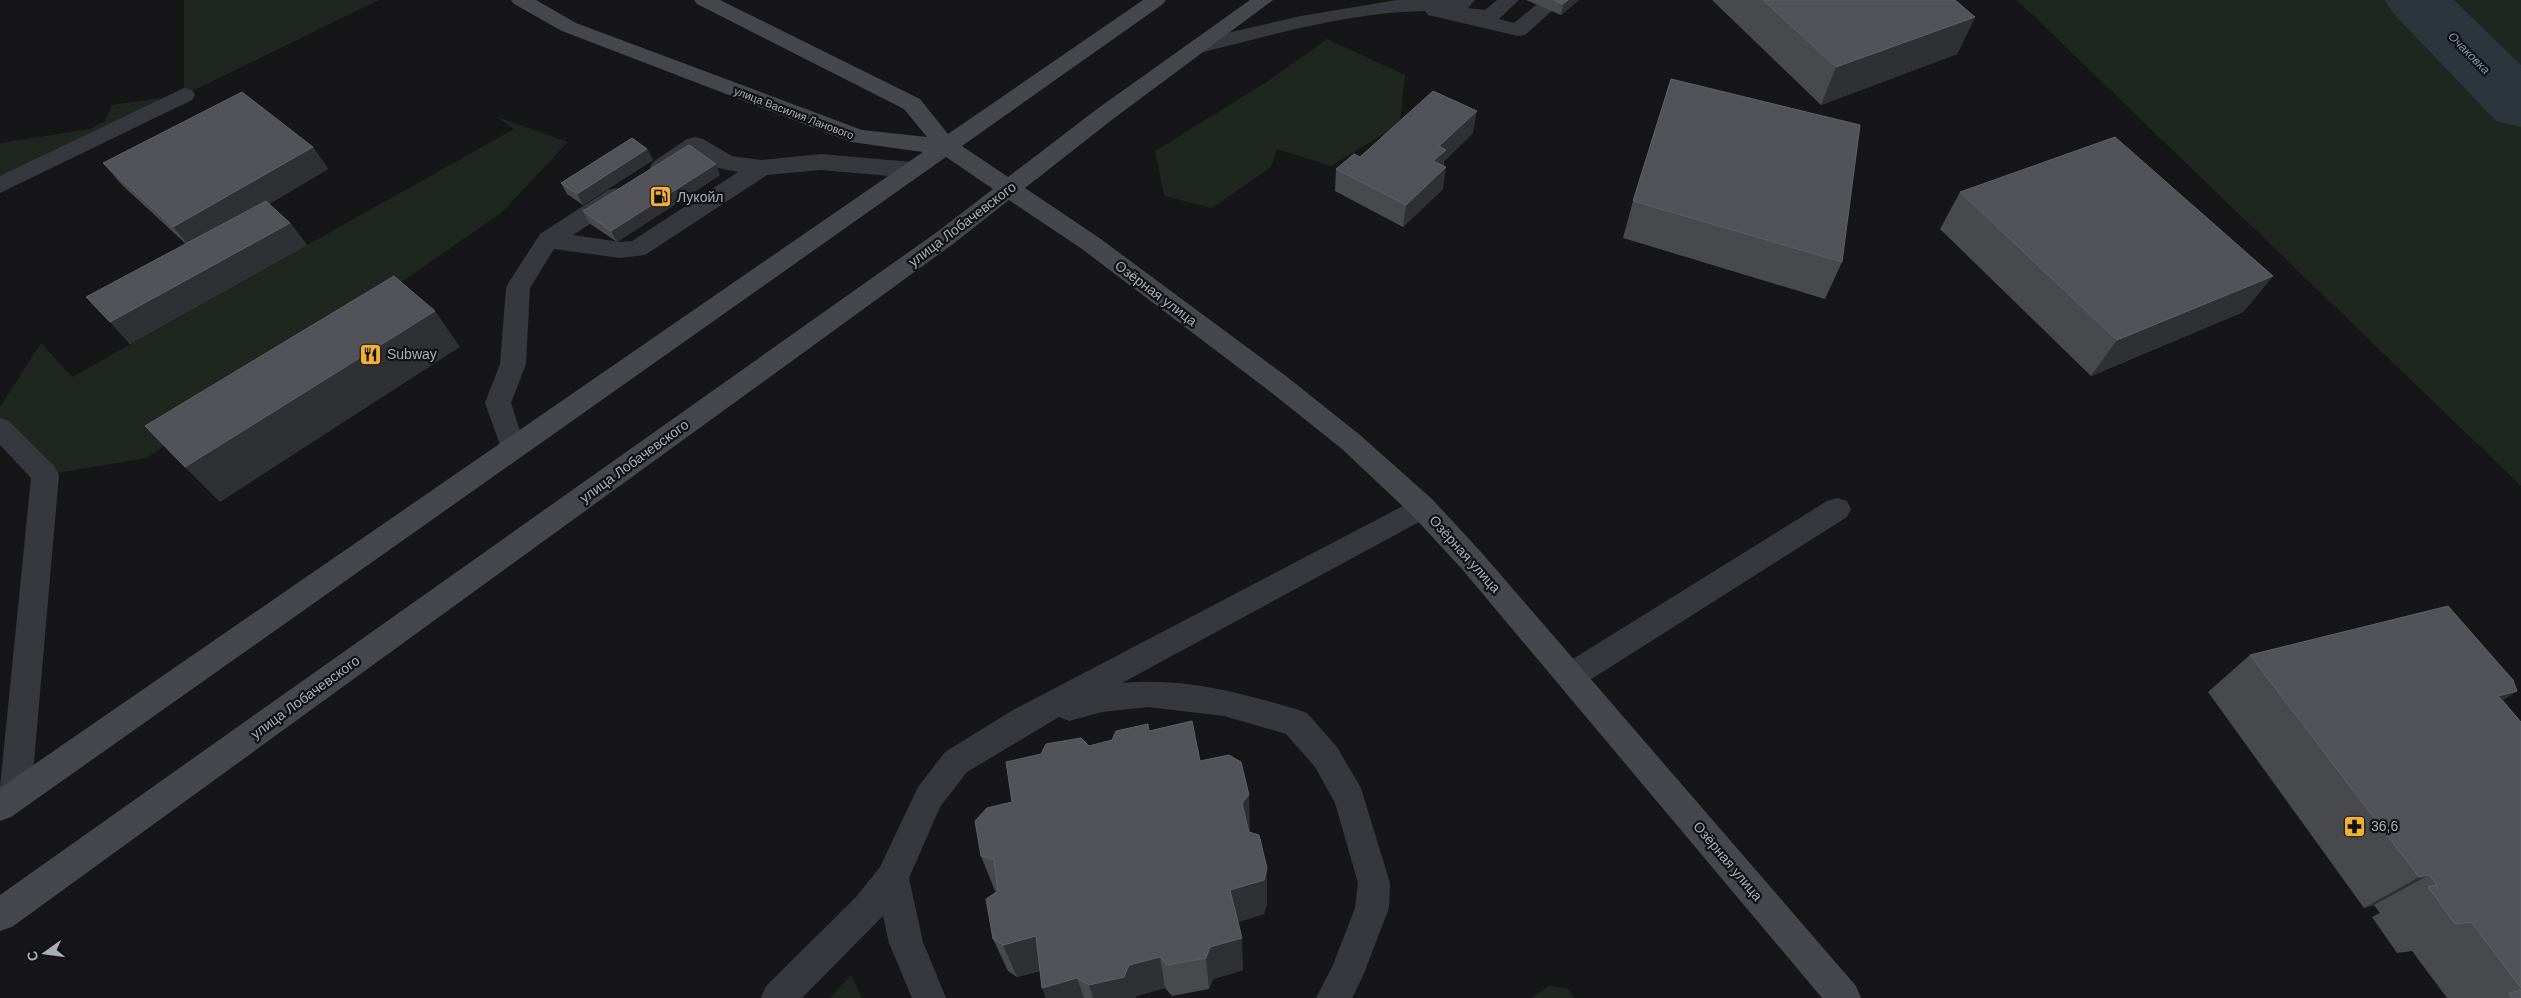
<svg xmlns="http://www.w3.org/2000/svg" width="2521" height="998" font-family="Arial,sans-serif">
  <rect width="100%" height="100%" fill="#161618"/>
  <g fill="#1e261f">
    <path d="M 184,0 L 379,0 L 0,185 L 0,143 L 90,129 L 105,121 L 112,105 L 184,95 Z"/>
    <path d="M 2017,0 L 2521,0 L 2521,486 Z"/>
    <path d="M 1327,39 L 1405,75 L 1400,124 L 1331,166 L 1277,149 L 1271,167 L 1212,208 L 1164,196 L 1155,151 L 1268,81 Z"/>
    <path d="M 497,117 L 568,142 L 501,213 L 147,458 L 45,475 L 0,428 L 0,407 L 41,343 L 72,377 L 514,129 Z"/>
    <path d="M 851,975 L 862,998 L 830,998 Z"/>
    <path d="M 1549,986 L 1567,988 L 1574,998 L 1531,998 Z"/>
  </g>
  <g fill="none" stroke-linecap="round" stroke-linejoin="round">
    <path fill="#2c353c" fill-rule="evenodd" d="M 2385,0 L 2454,0 L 2521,65 L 2521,127 L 2496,121 L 2394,14 Z"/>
    <g fill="#37383d" fill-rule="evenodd">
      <path d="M 1397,0 L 1475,0 L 1468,8 L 1485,10 L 1497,0 L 1519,0 L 1499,19 L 1514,23 L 1542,0 L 1564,0 L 1525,35 L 1518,36 L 1428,15 L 1425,11 C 1349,12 1273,35 1199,53 L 1192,51 L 1188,46 L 1192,41 L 1301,16 Z"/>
      <path d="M 184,88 L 192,90 L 195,95 L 192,100 L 0,193 L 0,176 Z"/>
      <path d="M 695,137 L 703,139 L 732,156 L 761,160 L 821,154 L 912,162 L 920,165 L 923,170 L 920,175 L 912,178 L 821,170 L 767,175 L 645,255 L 620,258 L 554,249 L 530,288 L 526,364 L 511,403 L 526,449 L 522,456 L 513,460 L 504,456 L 485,403 L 500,364 L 506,288 L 509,282 L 540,234 L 608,190 L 616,188 L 624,190 L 628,196 L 624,202 L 573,235 L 620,242 L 632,241 L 738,172 L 718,168 L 695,154 C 682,163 669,177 653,172 L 650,167 L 653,162 L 687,139 Z"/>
      <path d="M 0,418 L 9,421 L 55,467 L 59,475 L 31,796 L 26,806 L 15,811 L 4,806 L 0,798 L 0,787 L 31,478 L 0,445 Z"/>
      <path d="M 1422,496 L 1432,499 L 1436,507 L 1432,515 L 1122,683 C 1184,677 1237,692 1296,709 L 1307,713 L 1337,747 L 1361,788 L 1390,883 L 1389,908 L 1363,976 L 1352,998 L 1316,998 L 1333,965 L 1355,908 L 1358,883 L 1335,803 L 1315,767 L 1286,734 L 1224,716 L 1148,707 L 1102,712 L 1069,721 L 1059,717 L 967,772 L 940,807 L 909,878 L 923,942 L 946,998 L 912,998 L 889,943 L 883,916 L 802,998 L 761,998 L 766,986 L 856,897 L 880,867 L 918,787 L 945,752 L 1013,710 Z"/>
      <path d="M 1837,498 L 1847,501 L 1851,509 L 1847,517 L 1582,685 L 1571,689 L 1560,685 L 1556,676 L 1560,667 L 1827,501 Z"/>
    </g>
    <path fill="#45474d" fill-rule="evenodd" d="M 511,0 L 536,0 L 576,23 L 862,130 L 927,137 L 904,109 L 697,4 L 694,0 L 720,0 L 920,99 L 948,134 L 1143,0 L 1166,0 L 1163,4 L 962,146 L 1008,177 L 1097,109 L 1250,0 L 1273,0 L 1113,119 L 1025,188 L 1098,237 L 1286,376 L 1360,435 L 1432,499 L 1481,552 L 1856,986 L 1861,998 L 1822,998 L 1461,568 L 1412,515 L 1342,449 L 1268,390 L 1082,249 L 1009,200 L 953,244 L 12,927 L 0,931 L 0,895 L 937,232 L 993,189 L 946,157 L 11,817 L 0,821 L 0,788 L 923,152 L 851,142 L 562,31 L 514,4 Z"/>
  </g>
  <g fill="#47494d">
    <path d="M 1526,0 L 1579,0 L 1561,15 Z"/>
    <path d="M 1712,0 L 1955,0 L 1975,17 L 1957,54 L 1821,105 Z"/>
    <path d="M 1473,133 L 1444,161 L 1443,189 L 1403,227 L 1335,191 L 1336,169 Z"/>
    <path d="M 313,147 L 328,169 L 269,204 L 290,223 L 307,245 L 130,344 L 110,322 L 186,244 L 122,185 L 103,163 Z"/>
    <path d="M 647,149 L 653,160 L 583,205 L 567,194 L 561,183 Z"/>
    <path d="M 720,175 L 617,242 L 589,223 L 583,211 Z"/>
    <path d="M 1960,192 L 2273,276 L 2243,312 L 2091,376 L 1940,229 Z"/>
    <path d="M 1633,201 L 1842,262 L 1825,299 L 1623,238 Z"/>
    <path d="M 2250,655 L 2517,691 L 2503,700 L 2521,722 L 2521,998 L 2447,998 L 2412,951 L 2397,953 L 2372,917 L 2380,913 L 2374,905 L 2364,908 L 2208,692 Z"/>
    <path d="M 1149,731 L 1200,761 L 1250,832 L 1267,868 L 1267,903 L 1264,914 L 1238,922 L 1243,970 L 1213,979 L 1209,989 L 1172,996 L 1165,988 L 1136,996 L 1135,998 L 1046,998 L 1040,971 L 1017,977 L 1008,971 L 993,939 L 997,892 L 995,891 L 981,856 L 1012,802 L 1089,746 Z"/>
  </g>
  <g fill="#2f3033">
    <path d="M 1568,0 L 1579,0 L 1561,15 L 1563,4 Z"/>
    <path d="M 1975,17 L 1957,54 L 1821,105 L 1836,67 Z"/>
    <path d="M 1477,111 L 1473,133 L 1444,161 L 1443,169 L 1446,167 L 1443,189 L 1403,227 L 1406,205 L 1433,161 L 1439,146 Z"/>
    <path d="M 313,147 L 328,169 L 192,249 L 173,227 Z"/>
    <path d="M 647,149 L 653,160 L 583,205 L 577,194 Z"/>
    <path d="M 716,164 L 720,175 L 617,242 L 611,231 Z"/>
    <path d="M 290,223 L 307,245 L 130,344 L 110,322 Z"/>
    <path d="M 2273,276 L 2243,312 L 2091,376 L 2117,340 Z"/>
    <path d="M 435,311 L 460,347 L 220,502 L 185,467 Z"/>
    <path d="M 2517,691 L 2462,727 L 2498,696 Z"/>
    <path d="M 1249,795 L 1250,833 L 1242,803 Z"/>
    <path d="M 1267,868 L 1267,903 L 1264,914 L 1232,924 L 1230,890 Z"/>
    <path d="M 2429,875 L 2374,905 L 2364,908 L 2419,877 Z"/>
    <path d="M 1036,936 L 1048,968 L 1017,977 L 1003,945 Z"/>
    <path d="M 1242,938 L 1243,970 L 1213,979 L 1209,989 L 1206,958 L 1210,947 Z"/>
    <path d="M 1160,957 L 1165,988 L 1136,996 L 1135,998 L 1093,998 L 1089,985 L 1129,965 Z"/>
    <path d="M 1077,978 L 1084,998 L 1046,998 L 1042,988 Z"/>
  </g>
  <g fill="#525359" stroke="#5f6168">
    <path d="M 1554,0 L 1568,0 L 1563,4 Z"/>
    <path d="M 1763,0 L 1955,0 L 1975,17 L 1836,67 Z"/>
    <path d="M 1671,79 L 1860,125 L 1842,262 L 1633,201 Z"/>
    <path d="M 1433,91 L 1477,111 L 1439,146 L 1446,150 L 1433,161 L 1446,167 L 1406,205 L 1336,169 L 1354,154 L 1360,157 Z"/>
    <path d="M 242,92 L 313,147 L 173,227 L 103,163 Z"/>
    <path d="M 2115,137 L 2273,276 L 2117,340 L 1960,192 Z"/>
    <path d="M 632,138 L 647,149 L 577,194 L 561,183 Z"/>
    <path d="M 689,145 L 716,164 L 611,231 L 583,211 Z"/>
    <path d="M 266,201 L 290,223 L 110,322 L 86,297 Z"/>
    <path d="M 394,276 L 435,311 L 185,467 L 145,426 Z"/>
    <path d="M 2448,606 L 2513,680 L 2517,691 L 2498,696 L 2521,722 L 2521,988 L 2471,922 L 2455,924 L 2428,887 L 2437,885 L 2429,875 L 2419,877 L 2250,655 Z"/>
    <path d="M 1192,721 L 1200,761 L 1229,755 L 1241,762 L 1249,795 L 1242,803 L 1249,832 L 1259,835 L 1267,868 L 1264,880 L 1230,890 L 1242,938 L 1210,947 L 1206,958 L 1167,965 L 1160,957 L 1129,965 L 1124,977 L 1089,985 L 1077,978 L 1042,988 L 1036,936 L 1003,945 L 993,939 L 986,899 L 998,891 L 994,859 L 981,856 L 975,821 L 987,808 L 1012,802 L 1006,762 L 1041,754 L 1046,744 L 1081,738 L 1089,746 L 1112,740 L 1116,731 L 1148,724 L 1149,731 Z"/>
    <path d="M 2521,990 L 2521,998 L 2512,998 L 2509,993 Z"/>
  </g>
  <defs>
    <symbol id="fuel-square" viewBox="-11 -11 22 22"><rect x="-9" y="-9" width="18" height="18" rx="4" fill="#f2b134" stroke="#111113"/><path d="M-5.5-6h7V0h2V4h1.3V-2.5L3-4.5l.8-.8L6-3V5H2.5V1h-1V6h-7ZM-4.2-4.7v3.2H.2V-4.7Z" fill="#111"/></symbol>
    <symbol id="restaurant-square" viewBox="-11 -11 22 22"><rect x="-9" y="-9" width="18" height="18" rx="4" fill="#f2b134" stroke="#111113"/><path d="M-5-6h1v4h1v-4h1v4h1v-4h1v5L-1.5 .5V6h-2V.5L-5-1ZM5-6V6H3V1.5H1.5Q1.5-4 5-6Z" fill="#111"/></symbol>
    <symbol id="pharmacy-square" viewBox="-11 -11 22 22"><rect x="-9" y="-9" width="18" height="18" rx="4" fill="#f2b134" stroke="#111113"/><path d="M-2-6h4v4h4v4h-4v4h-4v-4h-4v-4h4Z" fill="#111"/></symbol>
  </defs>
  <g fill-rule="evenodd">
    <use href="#fuel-square" x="648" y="184" width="25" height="25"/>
    <use href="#restaurant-square" x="358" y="342" width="25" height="25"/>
    <use href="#pharmacy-square" x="2342" y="814" width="25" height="25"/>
  </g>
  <g text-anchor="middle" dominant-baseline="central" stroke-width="4.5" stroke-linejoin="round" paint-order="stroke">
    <g font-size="11" fill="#a8adb8" stroke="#111113">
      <text transform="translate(794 113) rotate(21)">улица Василия Ланового</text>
    </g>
    <g font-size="12" font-style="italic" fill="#7f9bb3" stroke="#111113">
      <text transform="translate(2469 53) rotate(45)">Очаковка</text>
    </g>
    <g font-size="14" fill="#a8adb8" stroke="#111113" text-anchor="start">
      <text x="677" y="197">Лукойл</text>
      <text x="387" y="354">Subway</text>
      <text x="2371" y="826">36,6</text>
    </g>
    <g font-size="14" fill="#a8adb8" stroke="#111113">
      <text transform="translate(962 224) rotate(-37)">улица Лобачевского</text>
      <text transform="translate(1156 293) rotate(37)">Озёрная улица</text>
      <text transform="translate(634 461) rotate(-36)">улица Лобачевского</text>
      <text transform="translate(1465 554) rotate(48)">Озёрная улица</text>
      <text transform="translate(305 697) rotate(-36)">улица Лобачевского</text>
      <text transform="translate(1728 861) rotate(50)">Озёрная улица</text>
    </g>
  </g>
  <g transform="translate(45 953) rotate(256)" stroke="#111113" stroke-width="4" paint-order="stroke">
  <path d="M0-4L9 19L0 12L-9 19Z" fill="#a8adb8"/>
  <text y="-8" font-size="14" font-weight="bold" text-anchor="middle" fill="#a8adb8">С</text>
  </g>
</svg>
